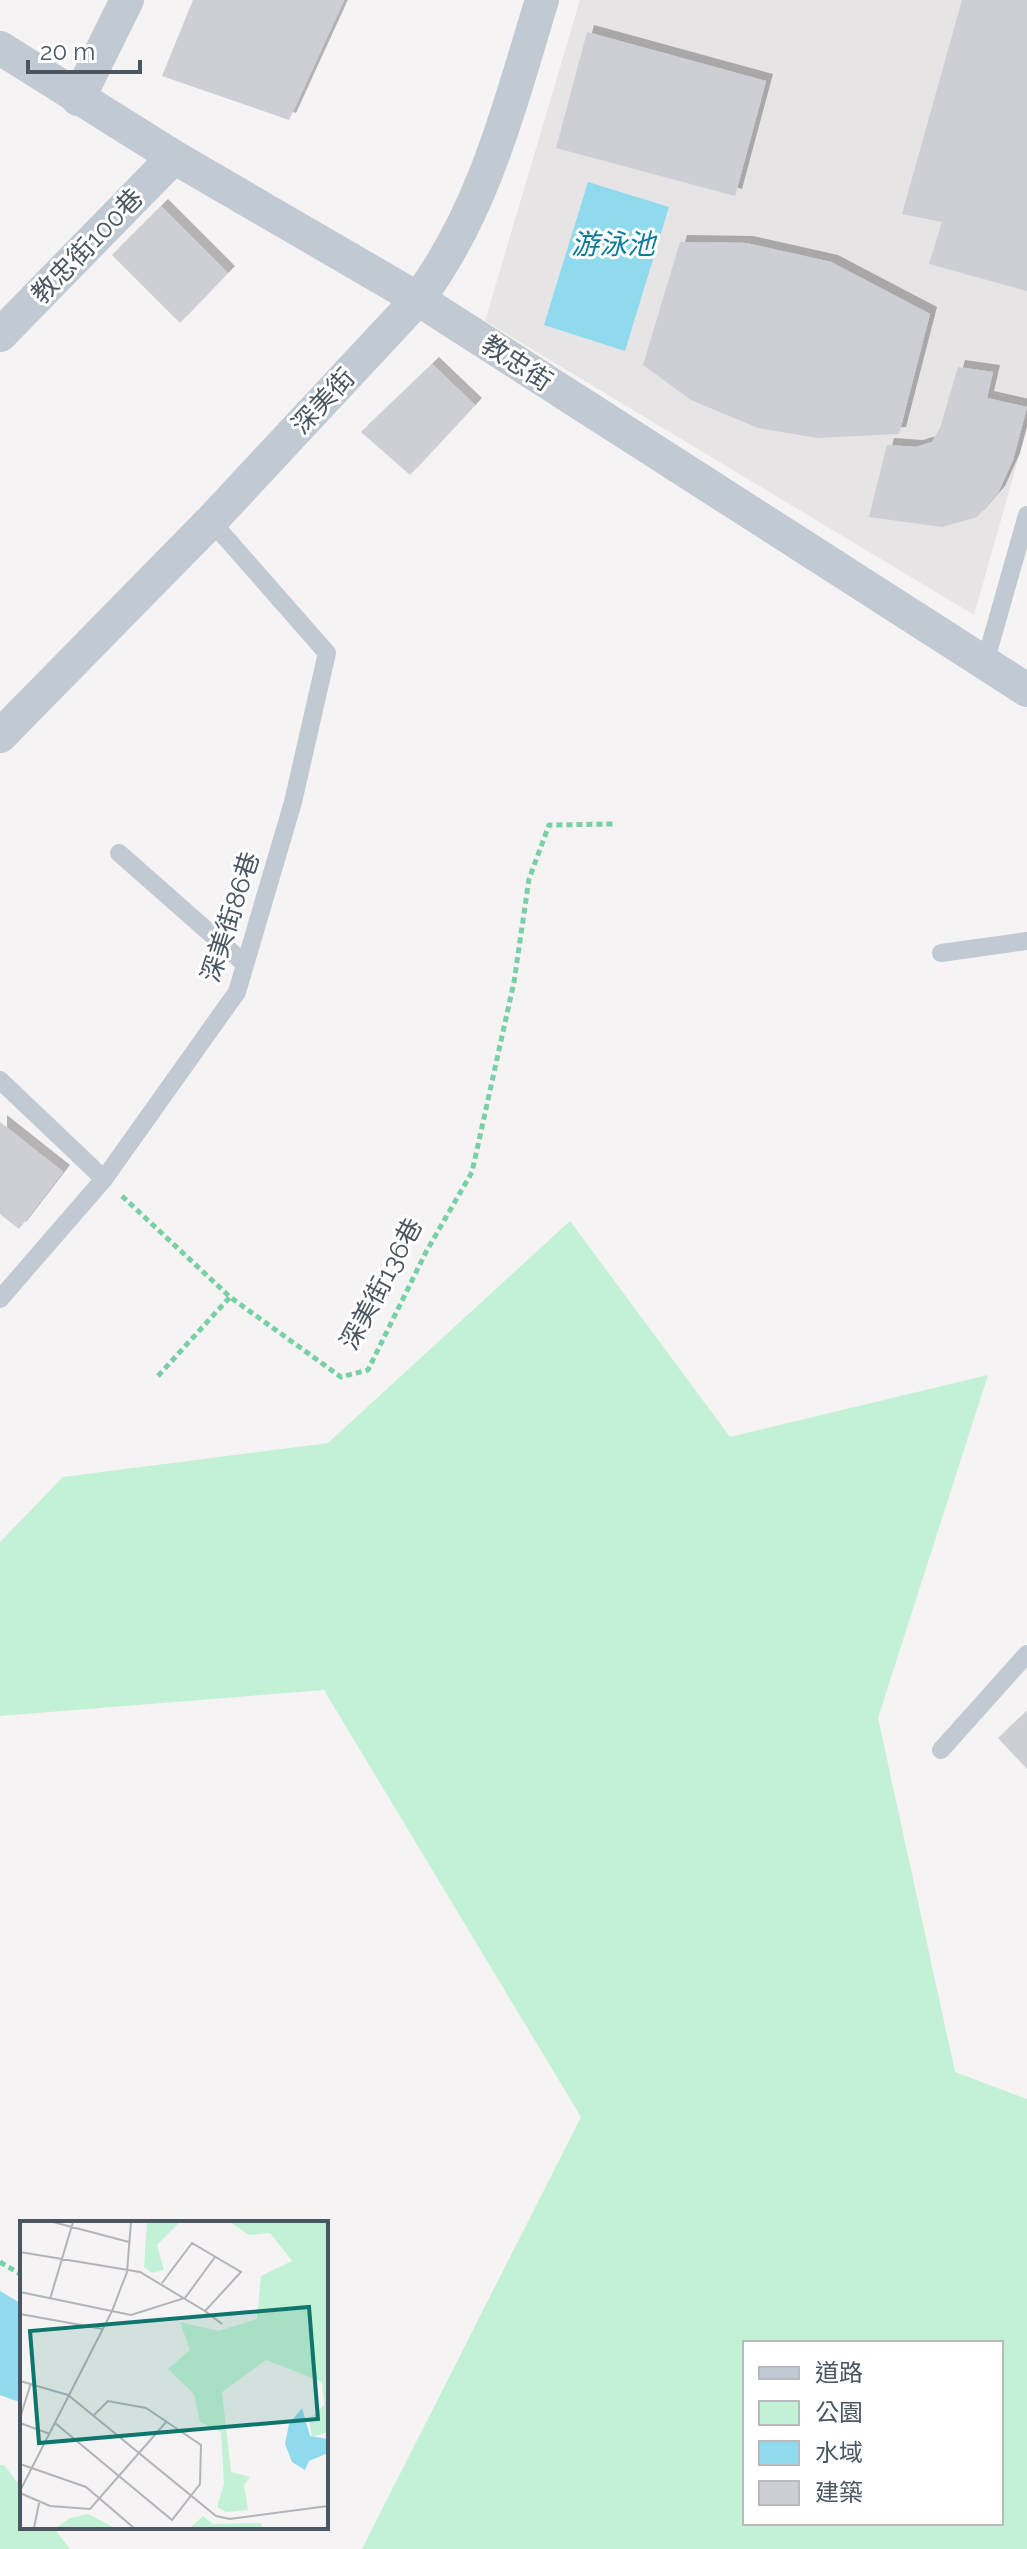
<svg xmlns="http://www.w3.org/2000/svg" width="1027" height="2549" font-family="Raleway,'Noto Sans TC',sans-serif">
  <defs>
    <filter id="shadow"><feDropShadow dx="7" dy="-7" stdDeviation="0" flood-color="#0004"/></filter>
  </defs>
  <rect width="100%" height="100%" fill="#f5f3f3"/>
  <path fill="#e6e4e5" d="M 580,0 L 1027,0 L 1027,428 L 974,615 L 485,321 Z"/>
  <g fill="#c3f1d5" fill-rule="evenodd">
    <path d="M 570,1221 L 730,1437 L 988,1375 L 878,1718 L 955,2072 L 1027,2099 L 1027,2549 L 362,2549 L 581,2117 L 324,1690 L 0,1716 L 0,1542 L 63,1477 L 328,1443 ZM 745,2343 L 1001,2343 L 1001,2523 L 745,2523 Z"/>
    <path d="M 0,2465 L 4,2465 L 22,2488 L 22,2527 L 53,2527 L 70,2549 L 0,2549 Z"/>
  </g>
  <g fill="#90daee">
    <path d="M 588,182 L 669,207 L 625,351 L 544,325 Z"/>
    <path d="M 0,2291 L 22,2304 L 22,2403 L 0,2395 Z"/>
  </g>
  <g fill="#cdcfd5" filter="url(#shadow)">
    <path d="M 193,0 L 344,0 L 289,120 L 162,76 Z"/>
    <path d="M 962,0 L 1027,0 L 1027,291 L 929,264 L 942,222 L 902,214 Z"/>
    <path d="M 587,32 L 766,81 L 735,196 L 556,148 Z"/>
    <path d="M 161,206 L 228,273 L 180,323 L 112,255 Z"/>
    <path d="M 680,242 L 746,243 L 831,262 L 930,314 L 899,434 L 817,438 L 758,428 L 691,400 L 643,365 Z"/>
    <path d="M 432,364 L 475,405 L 410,475 L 361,432 Z"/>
    <path d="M 958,367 L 993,372 L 987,398 L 1027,407 L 1013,460 L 998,493 L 977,517 L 942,527 L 869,517 L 887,445 L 916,447 L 932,442 L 940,428 Z"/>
    <path d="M 0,1122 L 63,1172 L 19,1229 L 0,1214 Z"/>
    <path d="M 1027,1711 L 1027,1769 L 998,1738 Z"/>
  </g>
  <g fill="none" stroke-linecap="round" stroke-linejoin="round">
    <g stroke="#7ad0a6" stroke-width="5" stroke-dasharray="6 4" stroke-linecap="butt">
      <path d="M 122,1196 L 230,1297 L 341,1377 L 368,1370 L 426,1252 L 472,1172 L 514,982 L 529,879 L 549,825 L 613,824"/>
      <path d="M 158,1376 L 230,1297"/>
      <path d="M 0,2262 L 22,2275"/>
    </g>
    <g stroke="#c1cad2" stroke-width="18">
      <path d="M 985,663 L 1027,515"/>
      <path d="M 119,853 L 245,964"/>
      <path d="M 941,953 L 1027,941"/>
      <path d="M 0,1080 L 104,1179"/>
      <path d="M 0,1299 L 104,1179 L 237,992 L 293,802 L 327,653 L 211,521"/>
      <path d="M 941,1750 L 1027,1654"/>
    </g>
    <g stroke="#c1cad2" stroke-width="34">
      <path d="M 0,48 L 174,157 L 418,299 L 1027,690"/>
      <path d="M 78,99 L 127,0"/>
      <path d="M 0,335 L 174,157"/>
      <path d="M 0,736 L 211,521 L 418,299 C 484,211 510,104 542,0"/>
    </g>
  </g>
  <g text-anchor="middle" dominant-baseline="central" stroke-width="6" stroke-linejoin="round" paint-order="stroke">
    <g font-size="26" fill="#4a5661" stroke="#fff">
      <text transform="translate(87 246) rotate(-46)">教忠街100巷</text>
      <text transform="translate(517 363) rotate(33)">教忠街</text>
      <text transform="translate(323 401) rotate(-47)">深美街</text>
      <text transform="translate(230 917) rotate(-72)">深美街86巷</text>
      <text transform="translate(381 1284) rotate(-62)">深美街136巷</text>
    </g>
    <g font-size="28" font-style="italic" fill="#0c7c9b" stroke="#fff">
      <text x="613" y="244">游泳池</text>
    </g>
  </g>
  <g transform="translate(20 2221)">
    <rect width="308" height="308" fill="#f5f3f3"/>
    <path d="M 127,1 L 160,1 L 137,24 L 144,49 L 132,52 L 124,46 ZM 210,1 L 308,1 L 308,211 L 292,216 L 289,198 L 304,184 L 302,161 L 246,139 L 202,171 L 211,251 L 230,256 L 224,264 L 228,289 L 206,291 L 197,286 L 204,263 L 201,211 L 180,201 L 174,173 L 148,148 L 170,129 L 160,101 L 199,110 L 237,98 L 241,55 L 272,40 L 250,12 L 229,14 ZM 68,293 L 95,307 L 36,307 L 50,297 ZM 183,295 L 193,303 L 240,302 L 244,307 L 170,307 Z" fill="#c3f1d5"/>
    <path d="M 282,187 L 290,215 L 308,218 L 308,232 L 289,240 L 285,249 L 272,241 L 265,223 L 269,203 Z" fill="#90daee"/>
    <path fill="none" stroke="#b1b4b9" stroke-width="2" d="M 33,1 L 109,21M 0,31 L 120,51 L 185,90M 142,62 L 172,22 L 221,51 L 185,90 L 202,103M 0,71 L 111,94 L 165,77 L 195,36M 30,78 L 53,1M 0,93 L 83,108M 0,160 L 48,174 L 196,295 L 210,298 L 308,285M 0,197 L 11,162M 0,202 L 30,213M 35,202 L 152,299 L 180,263 L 181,224 L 126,187 L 88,180 L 74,194M 0,243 L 66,266 L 114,307M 0,270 L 92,90 L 107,51 L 111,1M 0,272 L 30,285 L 70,288 L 147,200M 14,307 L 19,282"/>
    <path fill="#0f766e" fill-opacity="0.15" stroke="#0f766e" stroke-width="4" d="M 289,86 L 298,198 L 19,222 L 10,110 Z"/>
    <rect width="308" height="308" fill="none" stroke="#4a5661" stroke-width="4"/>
  </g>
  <rect x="743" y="2341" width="260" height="184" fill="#ffffff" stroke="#b7bbc0" stroke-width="2"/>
  <rect x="759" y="2367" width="40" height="12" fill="#c1cad2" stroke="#b7bbc0" stroke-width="2"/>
  <text x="815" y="2381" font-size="24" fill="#4a5661">道路</text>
  <rect x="759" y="2401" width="40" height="24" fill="#c3f1d5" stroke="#b7bbc0" stroke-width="2"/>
  <text x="815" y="2421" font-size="24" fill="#4a5661">公園</text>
  <rect x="759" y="2441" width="40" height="24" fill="#90daee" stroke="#b7bbc0" stroke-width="2"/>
  <text x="815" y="2461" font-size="24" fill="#4a5661">水域</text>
  <rect x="759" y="2481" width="40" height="24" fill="#cdcfd5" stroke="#b7bbc0" stroke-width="2"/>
  <text x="815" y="2501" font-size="24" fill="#4a5661">建築</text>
  <path d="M28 60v12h112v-12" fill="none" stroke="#4a5661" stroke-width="4"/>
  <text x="40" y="60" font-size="24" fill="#4a5661" stroke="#ffffff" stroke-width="6" paint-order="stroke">20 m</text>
</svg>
